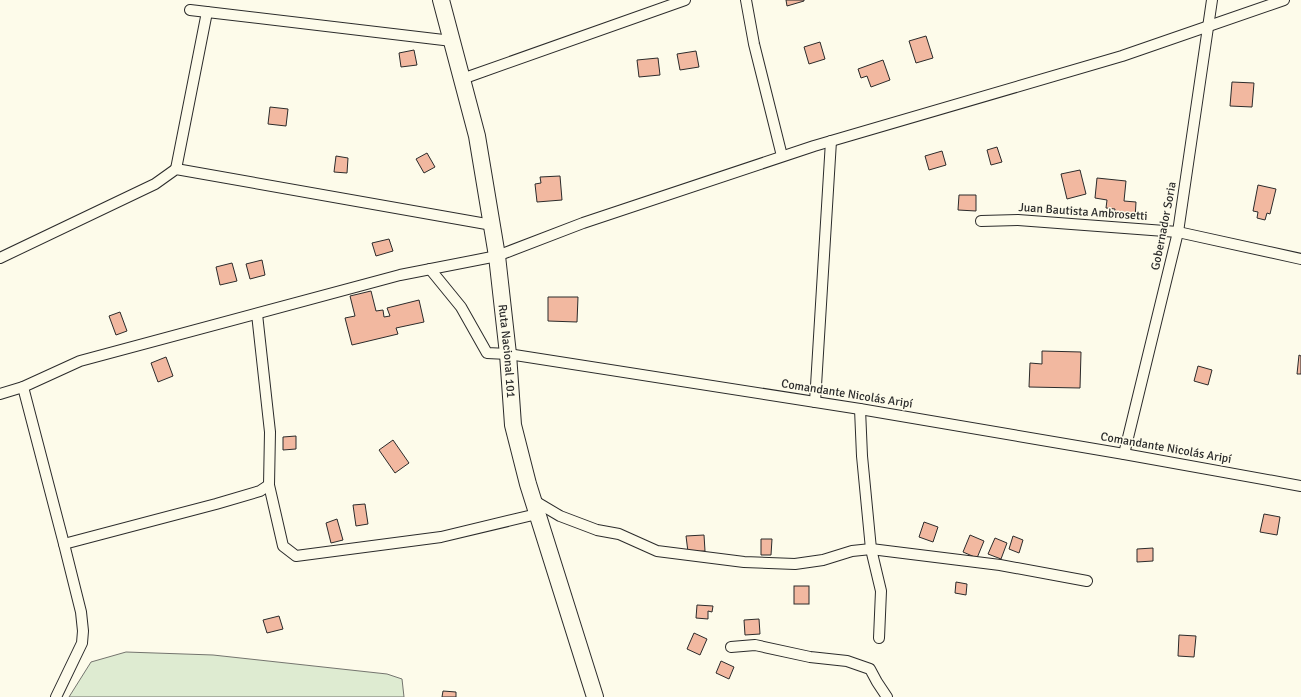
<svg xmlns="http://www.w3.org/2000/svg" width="1301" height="697" font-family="Signika,sans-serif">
  <rect width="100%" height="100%" fill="#fdfbea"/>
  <path fill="#deebd1" stroke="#74746e" d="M 126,652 L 213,655 L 387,674 L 402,679 L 404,697 L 69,697 L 91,662 Z"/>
  <g fill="#f2b8a0" stroke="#2b2b2b">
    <path d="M 786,0 L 804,0 L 804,1 L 787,6 Z"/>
    <path d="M 926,36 L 933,58 L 916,63 L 909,41 Z"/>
    <path d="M 820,42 L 825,59 L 809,64 L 804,47 Z"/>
    <path d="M 414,50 L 417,65 L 401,67 L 399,53 Z"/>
    <path d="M 696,51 L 699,67 L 680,70 L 677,54 Z"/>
    <path d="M 658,58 L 660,75 L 639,77 L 637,60 Z"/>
    <path d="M 883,60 L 890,80 L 871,87 L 867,76 L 861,78 L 858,69 Z"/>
    <path d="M 1232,82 L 1254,83 L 1252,107 L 1230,106 Z"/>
    <path d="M 270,107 L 288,109 L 286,126 L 268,124 Z"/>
    <path d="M 997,147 L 1002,162 L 991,165 L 987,150 Z"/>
    <path d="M 942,151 L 946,165 L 929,170 L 925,156 Z"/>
    <path d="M 427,153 L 435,167 L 424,173 L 416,159 Z"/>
    <path d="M 336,156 L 348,158 L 347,173 L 334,172 Z"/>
    <path d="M 1080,170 L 1086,194 L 1067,199 L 1061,174 Z"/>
    <path d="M 560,176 L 562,200 L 537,202 L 535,184 L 541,183 L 540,177 Z"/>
    <path d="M 1097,178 L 1126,181 L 1124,201 L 1136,202 L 1135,219 L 1114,217 L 1115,209 L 1106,208 L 1107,200 L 1095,198 Z"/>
    <path d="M 1258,185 L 1276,189 L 1270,214 L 1267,213 L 1265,220 L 1257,218 L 1258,212 L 1253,211 Z"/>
    <path d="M 959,195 L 976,195 L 976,211 L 958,210 Z"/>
    <path d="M 389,239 L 393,251 L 376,256 L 372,243 Z"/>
    <path d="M 262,260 L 265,275 L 250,279 L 246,264 Z"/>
    <path d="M 232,263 L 237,281 L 220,285 L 216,267 Z"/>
    <path d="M 371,291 L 376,311 L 383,310 L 384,317 L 390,316 L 387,308 L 419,300 L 424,322 L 396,328 L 398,334 L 352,345 L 345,318 L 355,316 L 350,296 Z"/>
    <path d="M 548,297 L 578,297 L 577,322 L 548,321 Z"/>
    <path d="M 120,312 L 127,331 L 116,335 L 109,316 Z"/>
    <path d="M 1042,351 L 1081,352 L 1080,388 L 1029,387 L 1030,363 L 1042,364 Z"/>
    <path d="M 1299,355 L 1301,356 L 1301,374 L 1297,374 Z"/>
    <path d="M 166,357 L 173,376 L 158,382 L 151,363 Z"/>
    <path d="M 1198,366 L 1212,370 L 1208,385 L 1194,381 Z"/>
    <path d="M 296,436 L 296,449 L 283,450 L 283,437 Z"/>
    <path d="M 393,440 L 409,463 L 395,473 L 379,450 Z"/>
    <path d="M 365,504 L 368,524 L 356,526 L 353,505 Z"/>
    <path d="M 1264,514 L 1280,517 L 1277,535 L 1260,532 Z"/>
    <path d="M 337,519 L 343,540 L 331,543 L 326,523 Z"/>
    <path d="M 924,522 L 938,527 L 933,542 L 919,537 Z"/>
    <path d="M 704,535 L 705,551 L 688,552 L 686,536 Z"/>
    <path d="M 970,535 L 984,541 L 977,558 L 963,552 Z"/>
    <path d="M 1013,536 L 1023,540 L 1019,553 L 1009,549 Z"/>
    <path d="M 995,538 L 1007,543 L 1001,559 L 988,554 Z"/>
    <path d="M 761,539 L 772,539 L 771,555 L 761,555 Z"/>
    <path d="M 1153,548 L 1153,561 L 1137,562 L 1137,549 Z"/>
    <path d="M 956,582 L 967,584 L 966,595 L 955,593 Z"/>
    <rect x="794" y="586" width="15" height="18"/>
    <path d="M 697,605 L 713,606 L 712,612 L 708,611 L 708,619 L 696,618 Z"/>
    <path d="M 279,616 L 283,629 L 267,633 L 263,620 Z"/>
    <path d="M 759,619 L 760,634 L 745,635 L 744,620 Z"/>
    <path d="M 694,633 L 707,639 L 700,655 L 687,649 Z"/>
    <path d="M 1179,635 L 1196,636 L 1194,657 L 1178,656 Z"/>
    <path d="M 721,661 L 734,667 L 729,679 L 716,673 Z"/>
    <path d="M 443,691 L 456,692 L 456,697 L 442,697 Z"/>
  </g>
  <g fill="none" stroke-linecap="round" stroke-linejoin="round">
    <defs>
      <g id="minor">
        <path d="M 746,0 L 754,44 L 782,156"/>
        <path d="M 190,10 L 452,41"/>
        <path d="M 462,79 L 685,0"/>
        <path d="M 176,169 L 207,12"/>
        <path d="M 981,221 L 1018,220 L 1178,232 L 1301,259"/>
        <path d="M 0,258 L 155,184 L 176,169 L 492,225"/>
        <path d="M 430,269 L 461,307 L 487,353 L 508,354 L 860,409 L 1124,454 L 1301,486"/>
        <path d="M 257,314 L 270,432 L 269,485 L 283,546 L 296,556 L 441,537 L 537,514"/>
        <path d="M 23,387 L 64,544 L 81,612 L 83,631 L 82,643 L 56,697"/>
        <path d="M 0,394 L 23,387 L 80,361 L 400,275 L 497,256 L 583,223 L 814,146 L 1122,56 L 1284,0"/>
        <path d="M 815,402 L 831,141"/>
        <path d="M 860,409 L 862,456 L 871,549 L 881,591 L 879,638"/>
        <path d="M 1124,454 L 1178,232 L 1212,0"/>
        <path d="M 533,500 L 560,516 L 597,530 L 619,534 L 657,551 L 744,562 L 795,564 L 823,560 L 852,551 L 871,549 L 1000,565 L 1087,581"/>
        <path d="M 64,544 L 216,504 L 260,491 L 269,485"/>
        <path d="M 731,647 L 755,645 L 810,657 L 847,661 L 870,669 L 877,682 L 887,697"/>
      </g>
      <g id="primary">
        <path id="s1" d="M 441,0 L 477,136 L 497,256 L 508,354 L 513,425 L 528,484 L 595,697"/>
      </g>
    </defs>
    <use href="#minor" stroke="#2b2b2b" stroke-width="12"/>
    <use href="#primary" stroke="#2b2b2b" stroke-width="18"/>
    <use href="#minor" stroke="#fdfbea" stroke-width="10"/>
    <use href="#primary" stroke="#fdfbea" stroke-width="16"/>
  </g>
  <g text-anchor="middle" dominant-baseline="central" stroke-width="3" stroke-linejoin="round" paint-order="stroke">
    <g font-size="12" fill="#2b2b2b" stroke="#fdfbea">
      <text transform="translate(1083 212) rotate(4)">Juan Bautista Ambrosetti</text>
      <text transform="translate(1164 226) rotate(-79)">Gobernador Soria</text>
      <text stroke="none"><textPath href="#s1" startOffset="358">Ruta Nacional 101</textPath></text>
      <text transform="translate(847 394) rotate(9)">Comandante Nicolás Aripí</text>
      <text transform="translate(1166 448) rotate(10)">Comandante Nicolás Aripí</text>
    </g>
  </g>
</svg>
